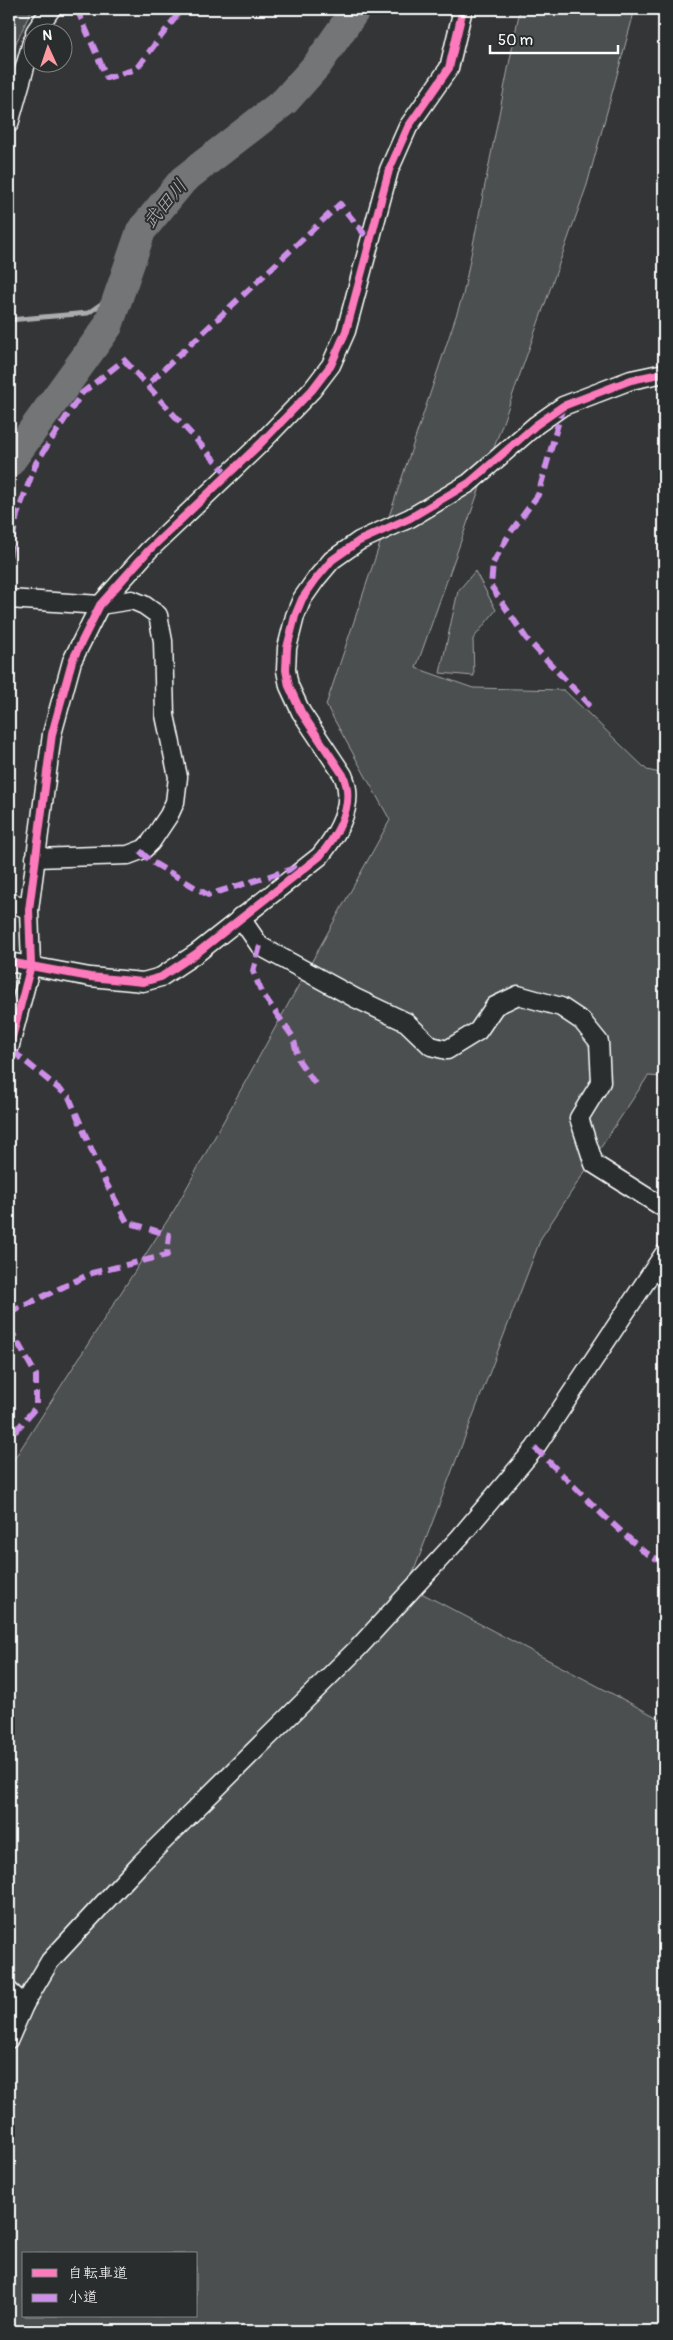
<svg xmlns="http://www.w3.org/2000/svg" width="673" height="2340" font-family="Pangolin,'Klee One',sans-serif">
  <rect width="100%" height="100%" fill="#333536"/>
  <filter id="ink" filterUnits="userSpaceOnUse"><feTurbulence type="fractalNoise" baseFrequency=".02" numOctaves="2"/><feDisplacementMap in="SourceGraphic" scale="10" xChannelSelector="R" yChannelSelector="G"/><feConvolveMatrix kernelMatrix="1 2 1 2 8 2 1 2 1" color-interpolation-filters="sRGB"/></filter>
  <g filter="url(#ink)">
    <g fill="#4c4f50" stroke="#a6a7a8" fill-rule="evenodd">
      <path d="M 9,9 L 32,9 L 16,43 L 9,73 Z"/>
      <path d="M 520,9 L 635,9 L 587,185 L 416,668 L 473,688 L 564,690 L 647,770 L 664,774 L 664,1077 L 648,1076 L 541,1238 L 408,1586 L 664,1721 L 664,2331 L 9,2331 L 9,1467 L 176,1207 L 390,820 L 326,705 L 463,295 ZM 24,2254 L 196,2254 L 196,2316 L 24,2316 Z"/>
      <path d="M 475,571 L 496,610 L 473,639 L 474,676 L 440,673 L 458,591 Z"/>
    </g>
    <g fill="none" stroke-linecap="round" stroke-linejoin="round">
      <path stroke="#abacad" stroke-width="5" d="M 9,320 L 88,313 L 120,291"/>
      <path stroke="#737576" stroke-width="30" d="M 9,463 L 108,326 L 141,231 L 183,180 L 285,101 L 317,65 L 356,9"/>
      <defs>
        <g id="minor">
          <path d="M 35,32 L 51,9"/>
          <path d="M 9,124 L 32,42"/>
          <path d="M 9,599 L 100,605 L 132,600 L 144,605 L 158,615 L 163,641 L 165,715 L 178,777 L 175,802 L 169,815 L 151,842 L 144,849 L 128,855 L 35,858"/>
          <path d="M 9,903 L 13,903 L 29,910"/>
          <path d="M 240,917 L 260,946 L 355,998 L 406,1022 L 431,1046 L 447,1050 L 478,1031 L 495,1006 L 518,995 L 561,1007 L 582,1021 L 599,1042 L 601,1082 L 579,1118 L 594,1164 L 664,1208"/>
          <path d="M 9,962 L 90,977 L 143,982 L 161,977 L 197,953 L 320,856 C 338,834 356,804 343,775 L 301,712 L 289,686 L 286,670 L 287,648 L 295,616 L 302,599 L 316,579 L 332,560 L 359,541 L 410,518 L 469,483 L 536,425 L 563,406 L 631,380 L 664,373"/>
          <path d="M 9,1049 L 31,965 L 29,910 L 52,734 L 72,661 L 100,605 L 148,551 L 260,444 L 312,390 L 331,365 L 346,331 L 389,170 L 408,127 L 449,68 L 463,9"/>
          <path d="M 9,1991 L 24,2005"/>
          <path d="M 9,2039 L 24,2005 L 50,1961 L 140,1864 L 359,1647 L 460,1537 L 535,1448 L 664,1254"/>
        </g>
      </defs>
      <use href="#minor" stroke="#fff" stroke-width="21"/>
      <use href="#minor" stroke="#2a2d2e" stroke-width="18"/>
      <g stroke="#ce8fe9" stroke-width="6" stroke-dasharray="12 6" stroke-linecap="butt">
        <path d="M 77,9 L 107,78 L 136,69 L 182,9"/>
        <path d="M 563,406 L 538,495 L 510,533 L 493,563 L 491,586 L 526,638 L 590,706"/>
        <path d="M 228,475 L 147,385 L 340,204 L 370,241"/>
        <path d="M 9,557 L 17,515 L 36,463 L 82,393 L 124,360 L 147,385"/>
        <path d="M 140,851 L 152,862 L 208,895 L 302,866"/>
        <path d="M 260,946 L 253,971 L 262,993 L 293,1037 L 299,1061 L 316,1085"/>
        <path d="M 9,1313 L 92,1273 L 167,1255 L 169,1235 L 127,1222 L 105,1181 L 69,1097 L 9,1048"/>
        <path d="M 9,1327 L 36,1375 L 36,1407 L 9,1439"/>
        <path d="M 535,1448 L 603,1515 L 643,1551 L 664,1563"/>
      </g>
      <defs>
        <g id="cycleway">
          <path d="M 9,962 L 90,977 L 143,982 L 161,977 L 197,953 L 320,856 C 338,834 356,804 343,775 L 301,712 L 289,686 L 286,670 L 287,648 L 295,616 L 302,599 L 316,579 L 332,560 L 359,541 L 410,518 L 469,483 L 536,425 L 563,406 L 631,380 L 664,373"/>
          <path d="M 9,1049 L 31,965 L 29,910 L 52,734 L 72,661 L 100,605 L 148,551 L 260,444 L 312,390 L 331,365 L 346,331 L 389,170 L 408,127 L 449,68 L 463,9"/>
        </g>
      </defs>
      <use href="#cycleway" stroke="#2a2d2e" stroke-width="11"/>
      <use href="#cycleway" stroke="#fd7abc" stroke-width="8"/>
    </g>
  </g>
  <g text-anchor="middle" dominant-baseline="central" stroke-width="4" stroke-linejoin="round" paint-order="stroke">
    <g font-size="19" font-style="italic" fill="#b2b3b4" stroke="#2a2d2e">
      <text transform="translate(165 204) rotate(-50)">武田川</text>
    </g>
  </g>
  <rect width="673" height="2340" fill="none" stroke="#2a2d2e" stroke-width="30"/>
  <rect x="15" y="15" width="643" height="2310" fill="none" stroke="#fff" stroke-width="2" filter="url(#ink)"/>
  <rect x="22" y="2252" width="175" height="65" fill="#2a2d2e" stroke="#7f8182"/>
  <rect x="32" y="2269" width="25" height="8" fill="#fd7abc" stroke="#7f8182"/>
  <text x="68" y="2278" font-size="15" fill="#ffffff">自転車道</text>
  <rect x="32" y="2294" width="25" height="8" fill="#ce8fe9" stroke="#7f8182"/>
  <text x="68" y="2302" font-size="15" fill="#ffffff">小道</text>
  <g transform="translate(48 48) rotate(357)"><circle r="24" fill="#2a2d2e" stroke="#7f8182"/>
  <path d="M0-4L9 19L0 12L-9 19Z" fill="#ff9aa2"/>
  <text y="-8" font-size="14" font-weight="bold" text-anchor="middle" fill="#ffffff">N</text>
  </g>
  <path d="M490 45v8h128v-8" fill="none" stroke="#ffffff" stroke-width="2.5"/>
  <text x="498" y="45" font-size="15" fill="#ffffff" stroke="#2a2d2e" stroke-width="4" paint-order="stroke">50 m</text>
</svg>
